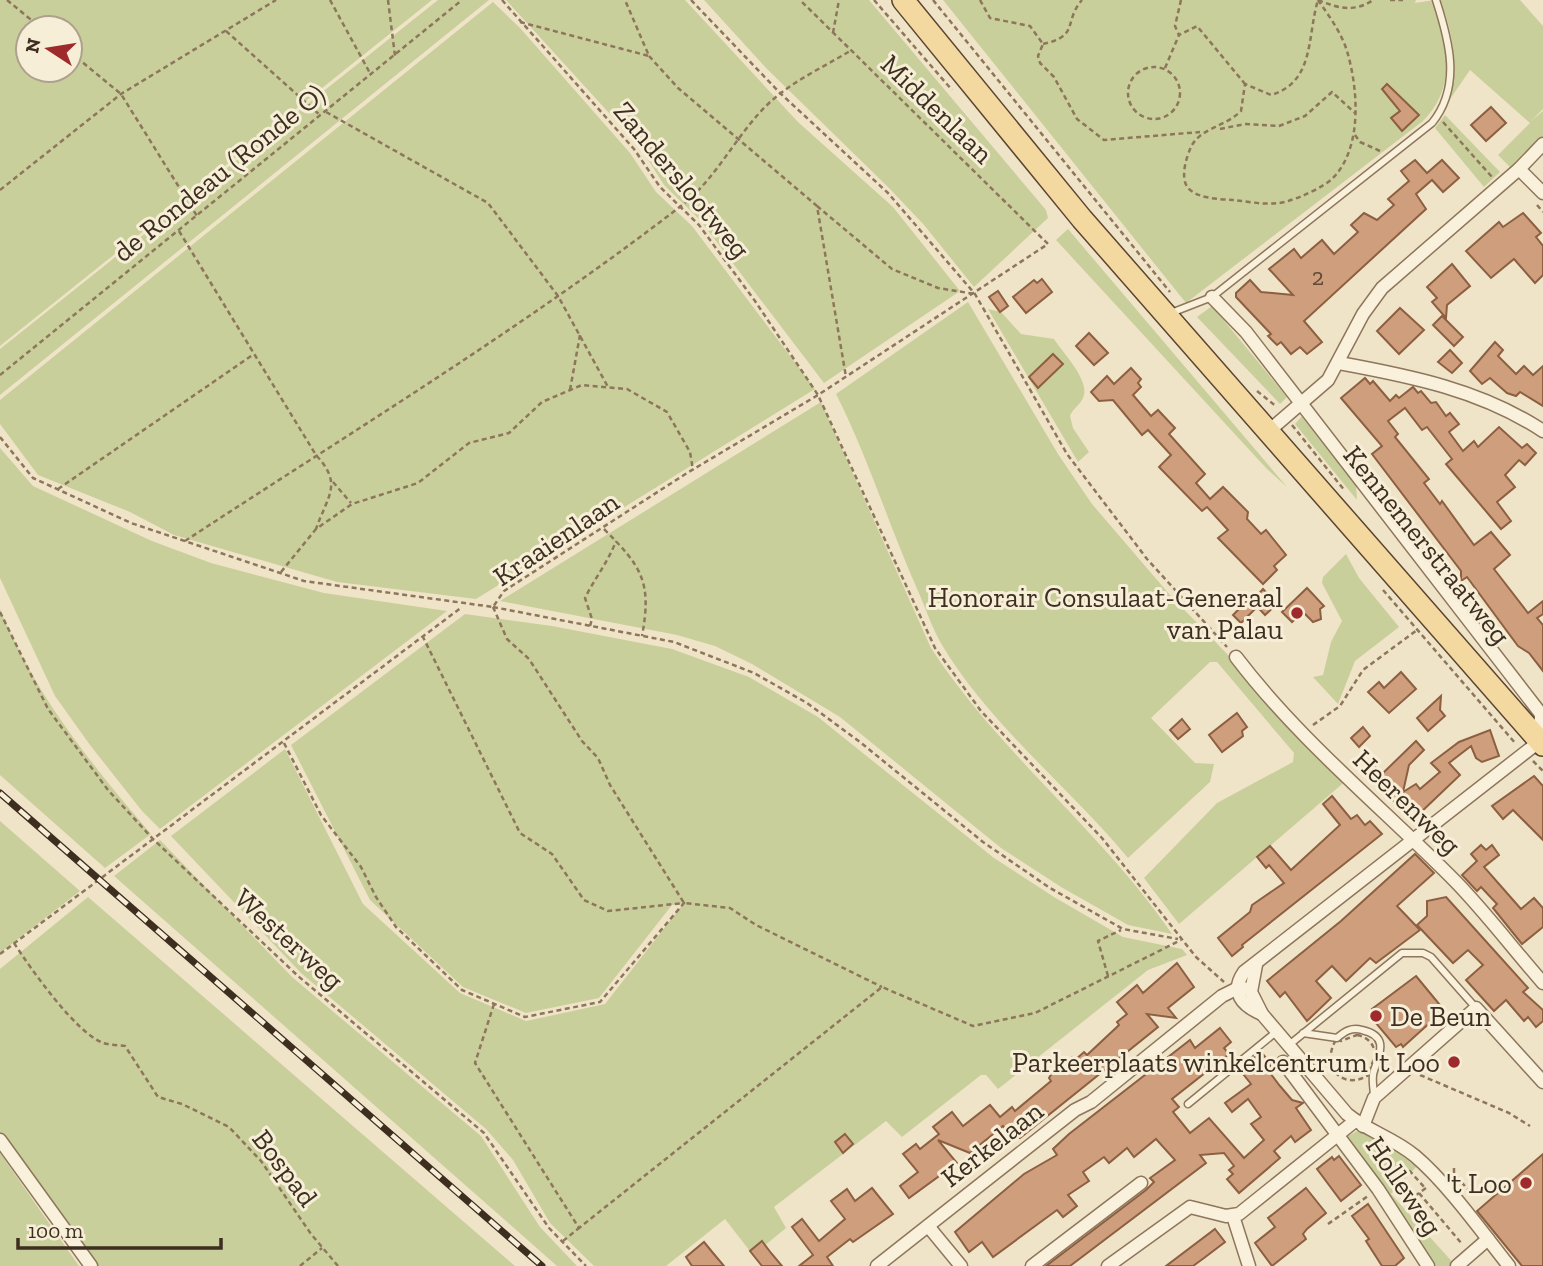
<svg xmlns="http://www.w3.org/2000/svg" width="1543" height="1266" font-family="'Zilla Slab',serif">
  <rect width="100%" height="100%" fill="#f0e4c8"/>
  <g fill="#c9cf9b" fill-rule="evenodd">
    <path d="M 0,0 L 432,0 L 0,346 ZM 70,28 L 70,70 L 28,70 L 28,28 Z"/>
    <path d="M 438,0 L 489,0 L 0,395 L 0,349 Z"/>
    <path d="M 506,0 L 685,0 L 798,122 L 893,207 L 960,291 L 824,383 L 700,220 L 664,185 L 640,147 Z"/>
    <path d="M 704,0 L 869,0 L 1046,210 L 1048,218 L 974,287 L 924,225 L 889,188 L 766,68 Z"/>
    <path d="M 943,0 L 1416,0 L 1415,3 L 1434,0 C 1447,43 1458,86 1423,121 L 1186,303 Z"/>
    <path d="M 1440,0 L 1520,0 L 1543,26 L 1543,109 L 1531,121 L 1543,111 L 1543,139 L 1510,167 L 1498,155 L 1530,123 L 1470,70 L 1446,105 C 1458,65 1455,39 1440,0 Z"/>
    <path d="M 493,2 L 520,28 L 630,153 L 656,192 L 692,226 L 815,389 L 476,599 L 337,582 L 174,535 L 130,512 L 38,475 L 0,424 L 0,400 Z"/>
    <path d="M 1445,115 L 1500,172 L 1484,187 L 1435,128 Z"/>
    <path d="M 1068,229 L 1287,487 L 1267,469 L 1056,240 Z"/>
    <path d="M 968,302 L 1058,454 L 1092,504 L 1170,595 L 1348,779 L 1179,924 L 1144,878 L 1217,803 L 1293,762 L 1294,753 L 1217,662 L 1210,662 L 1151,718 L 1195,763 L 1214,764 L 1210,782 L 1128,858 C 1068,786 990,725 942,645 C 932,628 926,609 918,591 C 889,526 868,457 836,394 Z"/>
    <path d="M 1212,306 L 1287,397 L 1280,404 L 1197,317 Z"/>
    <path d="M 988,309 L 1001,312 L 1021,334 L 1054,339 C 1063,353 1091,381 1083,398 C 1080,405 1073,408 1070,416 L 1073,428 L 1089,452 L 1078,462 Z"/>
    <path d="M 821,402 L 931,648 C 999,753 1101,830 1172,934 L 1128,925 L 1061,887 L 1001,848 L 840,717 L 752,664 L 715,646 L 677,635 L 500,601 Z"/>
    <path d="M 1302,416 L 1356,485 L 1357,500 L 1295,424 Z"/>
    <path d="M 0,448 L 33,486 L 152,541 L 211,563 L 324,593 L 447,611 L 160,829 L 142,811 L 90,745 L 55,696 L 0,578 Z"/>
    <path d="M 1346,554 L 1359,578 L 1399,627 L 1355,661 L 1338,704 L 1313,677 L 1323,675 L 1331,642 L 1342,621 L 1322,583 L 1323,577 Z"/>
    <path d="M 0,609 C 35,695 91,764 151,834 L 105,868 L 0,775 Z"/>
    <path d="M 465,614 L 552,626 L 672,649 L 749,677 L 818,717 L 994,858 L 1054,897 L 1123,937 L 1182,949 L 1187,955 L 1148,970 L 998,1089 L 986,1075 L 981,1075 L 902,1137 L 886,1121 L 774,1207 L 786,1228 L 753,1255 L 725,1219 L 666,1266 L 594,1266 L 550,1223 L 513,1160 L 486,1129 L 301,973 L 171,836 L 285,749 L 363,904 L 460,993 L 526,1021 L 605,1004 L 683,904 L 672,905 L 599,998 L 526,1013 L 463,987 L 370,900 L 291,745 Z"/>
    <path d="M 0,821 L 80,891 L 0,953 Z"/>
    <path d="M 160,840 L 292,977 L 481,1136 L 540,1227 L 577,1266 L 557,1266 L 114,876 Z"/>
    <path d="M 88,897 L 515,1266 L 96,1266 L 0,1134 L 0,969 Z"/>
    <path d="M 1359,1130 L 1387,1143 L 1416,1167 L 1391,1194 L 1456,1266 L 1436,1266 L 1348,1136 Z"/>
    <path d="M 0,1153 L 79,1266 L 0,1266 Z"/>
  </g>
  <g fill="#cf9f7d" stroke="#8d5f41" stroke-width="2">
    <path d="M 1387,84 L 1419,115 L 1402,131 L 1391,118 L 1400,111 L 1382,89 Z"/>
    <path d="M 1491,107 L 1506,123 L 1486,141 L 1471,125 Z"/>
    <path d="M 1415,160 L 1427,173 L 1442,160 L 1459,178 L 1443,192 L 1432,180 L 1416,194 L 1426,209 L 1304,321 L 1322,342 L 1307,354 L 1300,347 L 1291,354 L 1281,342 L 1277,345 L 1268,336 L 1271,334 L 1236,297 L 1236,293 L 1250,280 L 1261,292 L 1293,295 L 1269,269 L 1294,249 L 1301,258 L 1322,240 L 1334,254 L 1358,232 L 1351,225 L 1364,213 L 1377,220 L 1394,205 L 1388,199 L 1409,181 L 1401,171 Z"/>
    <path d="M 1523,213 L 1541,233 L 1536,237 L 1543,246 L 1543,275 L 1535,283 L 1514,259 L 1491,278 L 1466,251 L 1499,222 L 1503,227 Z"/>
    <path d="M 1452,264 L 1470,286 L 1447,305 L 1446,318 L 1432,302 L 1437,298 L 1427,287 Z"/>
    <path d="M 1042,279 L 1052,292 L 1026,313 L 1013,297 L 1034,280 L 1037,283 Z"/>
    <path d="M 998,291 L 1008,306 L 1000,312 L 989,297 Z"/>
    <path d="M 1400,308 L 1424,330 L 1399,354 L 1377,331 Z"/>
    <path d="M 1442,316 L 1463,337 L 1454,346 L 1433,325 Z"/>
    <path d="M 1089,333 L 1108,353 L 1094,365 L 1076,346 Z"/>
    <path d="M 1495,342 L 1503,350 L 1498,356 L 1516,374 L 1524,366 L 1533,375 L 1543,366 L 1543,406 L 1520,392 L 1516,396 L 1507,393 L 1490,378 L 1482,384 L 1470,371 Z"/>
    <path d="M 1450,350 L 1462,363 L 1452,373 L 1438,362 Z"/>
    <path d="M 1053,354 L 1063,364 L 1038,388 L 1029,377 Z"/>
    <path d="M 1131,368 L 1141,379 L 1138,383 L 1141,387 L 1133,395 L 1151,416 L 1158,410 L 1175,428 L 1169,434 L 1205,474 L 1196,483 L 1210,499 L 1223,487 L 1248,512 L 1247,519 L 1261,534 L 1266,530 L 1286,555 L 1274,566 L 1277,570 L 1263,584 L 1218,538 L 1228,530 L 1207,507 L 1202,511 L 1159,467 L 1171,455 L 1148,430 L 1142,435 L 1113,400 L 1099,401 L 1091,392 L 1107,376 L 1114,384 Z"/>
    <path d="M 1365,378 L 1370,384 L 1373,381 L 1390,401 L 1396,395 L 1399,398 L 1413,387 L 1418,393 L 1421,391 L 1431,403 L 1436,402 L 1446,416 L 1450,413 L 1459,424 L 1449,432 L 1463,451 L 1474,441 L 1478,447 L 1499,427 L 1522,448 L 1527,444 L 1536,453 L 1525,465 L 1519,460 L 1505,475 L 1515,487 L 1497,502 L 1511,521 L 1501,529 L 1446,464 L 1452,459 L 1427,427 L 1422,430 L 1405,408 L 1388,421 L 1398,434 L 1395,437 L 1429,479 L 1424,483 L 1440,504 L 1442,501 L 1474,545 L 1491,532 L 1510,555 L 1494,569 L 1528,613 L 1543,601 L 1543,614 L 1537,618 L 1543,625 L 1543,671 L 1529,653 L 1518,646 L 1467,577 L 1461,581 L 1461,571 L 1372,454 L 1382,446 L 1341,398 Z"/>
    <path d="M 1307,588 L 1324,606 L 1320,609 L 1321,619 L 1313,622 L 1303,612 L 1292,622 L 1282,612 Z"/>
    <path d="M 1263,589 L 1277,604 L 1265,615 L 1252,601 Z"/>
    <path d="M 1248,600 L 1256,608 L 1241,623 L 1233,615 Z"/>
    <path d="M 1401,672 L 1416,689 L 1389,713 L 1368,692 L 1379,682 L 1384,688 Z"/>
    <path d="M 1441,696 L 1440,710 L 1445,716 L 1428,731 L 1417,718 Z"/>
    <path d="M 1237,713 L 1247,727 L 1242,731 L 1243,736 L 1222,752 L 1209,735 Z"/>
    <path d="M 1182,719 L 1190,729 L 1178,739 L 1170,730 Z"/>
    <path d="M 1363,727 L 1370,736 L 1359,747 L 1351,738 Z"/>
    <path d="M 1490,730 L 1499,756 L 1482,762 L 1476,758 L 1471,746 L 1449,763 L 1460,775 L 1419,814 L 1411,806 L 1405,812 L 1362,770 L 1371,762 L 1382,774 L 1416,741 L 1424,750 L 1409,765 L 1403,792 L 1416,784 L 1420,789 L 1440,772 L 1431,763 L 1459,742 Z"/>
    <path d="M 1534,776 L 1543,786 L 1543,840 L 1513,810 L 1503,819 L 1492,806 Z"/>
    <path d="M 1332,796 L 1351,819 L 1357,815 L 1365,825 L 1370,821 L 1382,834 L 1242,945 L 1243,947 L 1232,956 L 1218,938 L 1250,912 L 1252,905 L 1284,883 L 1269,865 L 1266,868 L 1257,857 L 1270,846 L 1291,870 L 1340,825 L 1323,804 Z"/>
    <path d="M 1481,845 L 1486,850 L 1492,845 L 1499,855 L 1484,867 L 1521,909 L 1534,898 L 1543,908 L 1543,927 L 1522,944 L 1493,908 L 1497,904 L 1481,887 L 1477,891 L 1462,875 L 1477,861 L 1471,854 Z"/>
    <path d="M 1415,854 L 1434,873 L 1397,906 L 1420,930 L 1376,963 L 1370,958 L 1346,981 L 1332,966 L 1316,981 L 1331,998 L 1307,1021 L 1285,992 L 1280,997 L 1267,981 L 1341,921 Z"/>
    <path d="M 1446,897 L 1528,988 L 1523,992 L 1543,1010 L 1543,1021 L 1536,1027 L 1528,1017 L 1524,1021 L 1506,1000 L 1494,1011 L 1466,980 L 1483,965 L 1468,950 L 1453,963 L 1417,925 L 1427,916 L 1427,901 Z"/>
    <path d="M 1177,963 L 1194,987 L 1168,1008 L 1176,1018 L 1147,1014 L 1158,1027 L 1020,1138 L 1012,1138 L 1003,1126 L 970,1153 L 938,1140 L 957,1163 L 909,1198 L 900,1186 L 918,1172 L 903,1154 L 916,1144 L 920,1149 L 939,1134 L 933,1127 L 952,1112 L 963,1126 L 990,1105 L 1000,1117 L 1012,1107 L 1015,1111 L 1051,1081 L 1049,1078 L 1052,1073 L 1072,1057 L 1075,1060 L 1084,1052 L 1087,1055 L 1119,1025 L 1117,1022 L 1127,1014 L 1117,1002 L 1137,985 L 1143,993 Z"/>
    <path d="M 1416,976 L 1444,1010 L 1403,1047 L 1401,1044 L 1396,1047 L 1370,1016 L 1374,1012 L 1372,1009 Z"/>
    <path d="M 1220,1028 L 1231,1042 L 1224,1048 L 1229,1054 L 1172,1099 L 1179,1107 L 1173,1112 L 1190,1133 L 1209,1118 L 1244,1158 L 1264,1140 L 1251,1124 L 1261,1117 L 1248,1099 L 1232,1112 L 1225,1103 L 1251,1084 L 1239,1069 L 1261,1052 L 1272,1065 L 1267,1069 L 1280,1086 L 1292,1100 L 1303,1103 L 1296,1108 L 1311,1130 L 1295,1142 L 1291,1136 L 1274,1151 L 1280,1158 L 1239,1193 L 1227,1179 L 1233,1174 L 1229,1170 L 1234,1166 L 1224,1153 L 1200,1155 L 1206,1163 L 1070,1266 L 1046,1266 L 1146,1190 L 1154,1182 L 1150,1178 L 1175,1160 L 1156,1139 L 1134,1157 L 1127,1148 L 1109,1163 L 1104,1157 L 1083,1172 L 1089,1181 L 1068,1195 L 1077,1206 L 1063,1217 L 1057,1210 L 993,1257 L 982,1242 L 969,1252 L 955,1232 L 1024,1174 L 1057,1155 L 1053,1149 L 1069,1134 L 1190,1040 L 1195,1048 Z"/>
    <path d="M 845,1134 L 853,1144 L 843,1153 L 835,1142 Z"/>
    <path d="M 1543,1154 L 1543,1266 L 1522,1266 L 1477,1211 Z"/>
    <path d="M 1339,1156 L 1361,1185 L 1341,1201 L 1317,1169 L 1332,1157 L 1334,1160 Z"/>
    <path d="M 872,1188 L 893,1214 L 853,1242 L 850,1239 L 827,1257 L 833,1266 L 799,1266 L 813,1255 L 792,1227 L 802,1219 L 819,1241 L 845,1219 L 831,1201 L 847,1189 L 855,1201 Z"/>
    <path d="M 1306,1188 L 1326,1213 L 1307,1229 L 1303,1234 L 1306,1239 L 1272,1266 L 1255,1243 L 1275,1227 L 1268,1218 Z"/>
    <path d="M 1368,1204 L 1404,1258 L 1395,1266 L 1382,1266 L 1366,1241 L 1369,1239 L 1352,1216 Z"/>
    <path d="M 1215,1229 L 1225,1242 L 1204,1258 L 1193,1266 L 1166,1266 Z"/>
    <path d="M 762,1241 L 771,1253 L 782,1266 L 762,1266 L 750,1251 Z"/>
    <path d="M 704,1242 L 713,1253 L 724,1266 L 692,1266 L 686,1257 Z"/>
  </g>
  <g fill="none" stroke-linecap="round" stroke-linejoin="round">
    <defs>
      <g id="lane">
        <path d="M 1171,313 L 1212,297 L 1432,123 C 1462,86 1449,40 1436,0"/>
        <path d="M 1303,1033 L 1337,1038 C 1345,1031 1352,1027 1362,1030 C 1394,1037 1375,1061 1373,1075 C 1372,1082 1374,1090 1374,1097"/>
        <path d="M 1289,1045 L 1402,953 L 1423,953 L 1431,957 L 1476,1008"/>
        <path d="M 1188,1104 L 1276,1032"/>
      </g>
      <g id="street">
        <path d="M 1519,169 L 1543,193"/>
        <path d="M 1212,297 L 1246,332 L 1541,714 L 1540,741 L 1244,972 C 1230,992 1242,1006 1262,1014"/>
        <path d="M 1339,363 C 1410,376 1481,390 1543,431"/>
        <path d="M 1270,430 L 1328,380 L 1363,314 L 1382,288 L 1519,169 L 1543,144"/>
        <path d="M 1236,657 C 1300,741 1382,807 1456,882 C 1487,914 1514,950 1543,983"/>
        <path d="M 1256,965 L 1251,992 L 1262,1014 L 1347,1114 C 1367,1131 1394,1138 1415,1156 C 1447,1183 1482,1232 1509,1266"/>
        <path d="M 1283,1062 L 1378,1189 L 1428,1266"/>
        <path d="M 1363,1126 L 1374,1098 L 1476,1008 L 1543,1082"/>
        <path d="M 0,1140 L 91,1266"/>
        <path d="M 1233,1216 L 1249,1266"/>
        <path d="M 928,1226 L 961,1266"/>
        <path d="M 877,1266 L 1075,1110 L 1091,1102 L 1222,996 L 1238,988 L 1251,989"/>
        <path d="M 1032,1266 L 1141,1183"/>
        <path d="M 1108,1266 L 1190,1207 L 1226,1216 L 1239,1214 L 1355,1121"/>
        <path d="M 1457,1266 L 1488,1239"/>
      </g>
      <path id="primary" d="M 903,0 L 1082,219 L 1543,745"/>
    </defs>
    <use href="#lane" stroke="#8d765c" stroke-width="9"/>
    <use href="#street" stroke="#8d765c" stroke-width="15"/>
    <use href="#primary" stroke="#5b4430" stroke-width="24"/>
    <g stroke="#8d765c" stroke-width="2.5" stroke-dasharray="5 3.5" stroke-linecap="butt">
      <path d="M 7,0 L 41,28"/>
      <path d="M 330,0 L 371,75"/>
      <path d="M 388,0 L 395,56"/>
      <path d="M 502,0 L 634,149 L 660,187 L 699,225 L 755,301 L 818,395 L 935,648 L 981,711 L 1102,838 L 1196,957 L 1224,982"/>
      <path d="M 691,0 L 780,93 L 888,193 L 975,294 L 1067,454 L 1147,559 L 1227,647"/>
      <path d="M 874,0 L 952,90"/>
      <path d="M 933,0 L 1170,292"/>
      <path d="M 980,0 L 990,18 L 1030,26 L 1043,44 L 1038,56 L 1040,63 L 1054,77 L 1077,119 L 1104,140 L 1200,132"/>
      <path d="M 1181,0 L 1175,26 L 1179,35 L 1197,26 L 1245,84"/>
      <path d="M 1318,0 C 1329,16 1341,32 1347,51 C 1358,88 1363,147 1333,178 C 1325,186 1302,197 1291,200 C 1273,207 1252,202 1233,200 C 1220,199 1198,199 1188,188 C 1180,178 1186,158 1191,147 C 1200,128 1225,127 1241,111 L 1245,84 L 1271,95 C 1315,82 1307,36 1318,0 Z"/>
      <path d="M 1318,0 C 1337,8 1354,13 1373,0"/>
      <path d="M 1390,0 L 1403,0"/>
      <path d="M 520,22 L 649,56 L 625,0"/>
      <path d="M 226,31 L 321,116"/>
      <path d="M 833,33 L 839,0"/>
      <path d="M 1043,44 C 1080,36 1063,22 1082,0"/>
      <path d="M 70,52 L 121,94 L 197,216"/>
      <path d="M 649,56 L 678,88 L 817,206 L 846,377"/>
      <circle cx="1154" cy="93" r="26"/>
      <path d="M 1165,68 L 1179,35"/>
      <path d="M 326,112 L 488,203 L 558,296 L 608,387"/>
      <path d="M 1443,122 L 1492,177"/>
      <path d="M 1220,129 L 1245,124 L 1279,126 L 1305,116 L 1332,92 L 1355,113"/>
      <path d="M 1355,135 L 1360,142 L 1380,151"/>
      <path d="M 0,190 L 121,94 L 276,0"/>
      <path d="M 1537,205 L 1543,212"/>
      <path d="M 817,206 L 892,269 L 938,288 L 975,294"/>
      <path d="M 179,231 L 316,455 C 343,484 328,495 316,529"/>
      <path d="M 0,375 L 462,0"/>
      <path d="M 570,390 L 580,335"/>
      <path d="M 1257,391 L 1277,407"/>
      <path d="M 1292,425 L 1345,491"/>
      <path d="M 0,437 L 33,478 L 131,523 L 304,581 L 493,607 L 504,591 L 687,473 L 818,395 L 1048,244 L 800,0"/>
      <path d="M 333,482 L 351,503"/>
      <path d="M 58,489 L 254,354"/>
      <path d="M 604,529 C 642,567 652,582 642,636"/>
      <path d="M 185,541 C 351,432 523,328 681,206 C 716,179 735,137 766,106 C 790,82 822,68 850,51"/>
      <path d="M 281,572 L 316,529 L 352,504 L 418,483 L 469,443 L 509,433 L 542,402 L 582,385 L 627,389 L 667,412 L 690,452 L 693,470"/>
      <path d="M 1383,590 L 1516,744"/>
      <path d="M 493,607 L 674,642 L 754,673 L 807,703 L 860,742 L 983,842 L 1050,888 L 1123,929 L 1178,939"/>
      <path d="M 493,607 L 507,639 L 529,659 L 582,741 L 598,758 L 610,785 L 684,903 L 730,908 L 756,925 L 882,987"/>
      <path d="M 0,612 L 48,709 L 108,790 L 153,839 L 298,976 L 484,1133 L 549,1228 L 586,1266"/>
      <path d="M 590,626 L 592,619 L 585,598 C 595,578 608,562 616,541"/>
      <path d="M 1313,725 L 1340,706 L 1363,670 L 1417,630"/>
      <path d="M 284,743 L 321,815 L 361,867 L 376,897 L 396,927 L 462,990 L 525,1017 L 600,1002 L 684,903 L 608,911 L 584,900 L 552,854 L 520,833 L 423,637"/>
      <path d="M 1533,761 L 1543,771"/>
      <path d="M 14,943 C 31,969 75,1032 103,1043 C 110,1045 119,1045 125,1046 L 158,1097 L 182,1104 L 229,1127 L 261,1161 L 311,1234 L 338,1266"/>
      <path d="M 0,954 L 462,607"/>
      <path d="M 1108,976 L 1098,941 L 1121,930"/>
      <path d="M 494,1004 L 475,1063 L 579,1228 L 882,987 L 973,1026 L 1035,1013 L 1181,940"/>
      <path d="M 1357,1035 C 1373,1038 1380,1053 1370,1067 L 1373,1072 C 1345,1094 1318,1068 1337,1038 L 1341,1041 Z"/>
      <path d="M 1420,1075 L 1509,1113 L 1530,1126"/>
      <path d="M 1454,1168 L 1454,1173 L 1469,1191 L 1468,1194"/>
      <path d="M 1388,1182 L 1408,1169 L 1425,1188"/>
      <path d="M 1419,1193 L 1462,1244"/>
      <path d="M 1415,1196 L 1426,1188"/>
      <path d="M 1328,1224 L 1368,1196"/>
      <path d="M 563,1241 L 579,1228"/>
      <path d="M 300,1266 L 322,1248"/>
    </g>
    <use href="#lane" stroke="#faf1dc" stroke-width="6"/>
    <use href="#street" stroke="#faf1dc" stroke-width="12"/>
    <use href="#primary" stroke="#f3d9a0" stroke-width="21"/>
    <defs>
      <path id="rail" d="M 0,793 L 542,1266"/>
    </defs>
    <use href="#rail" stroke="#3d2e20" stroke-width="7"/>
    <use href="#rail" stroke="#f7eed8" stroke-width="4.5" stroke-dasharray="13" stroke-linecap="butt"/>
  </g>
  <g fill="#9e2a2b" stroke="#f7eed8" stroke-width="2.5">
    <circle cx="1297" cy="613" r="7"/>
    <circle cx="1376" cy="1016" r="7"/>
    <circle cx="1454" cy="1062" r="7"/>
    <circle cx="1526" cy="1183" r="7"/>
  </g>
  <g text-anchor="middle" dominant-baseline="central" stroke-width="6" stroke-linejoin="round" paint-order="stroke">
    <g font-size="24" fill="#624a37">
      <text x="1318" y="276">2</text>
    </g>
    <g font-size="28" fill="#3d2e20" stroke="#f7eed8">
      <text transform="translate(937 109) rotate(44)">Middenlaan</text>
      <text transform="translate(219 173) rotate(-39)">de Rondeau (Ronde O)</text>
      <text transform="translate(682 180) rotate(50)">Zanderslootweg</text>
      <text transform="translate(556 539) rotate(-34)">Kraaienlaan</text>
      <text transform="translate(1427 545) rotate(51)">Kennemerstraatweg</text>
      <text transform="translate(1407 802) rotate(44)">Heerenweg</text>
      <text transform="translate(289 939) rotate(42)">Westerweg</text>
      <text transform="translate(992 1144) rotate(-38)">Kerkelaan</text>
      <text transform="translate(285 1168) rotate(53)">Bospad</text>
      <text transform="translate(1404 1186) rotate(56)">Holleweg</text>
    </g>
    <g font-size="28" fill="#3d2e20" stroke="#f7eed8" text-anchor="end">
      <text x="1283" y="597">Honorair Consulaat-Generaal<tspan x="1283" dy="32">van Palau</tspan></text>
      <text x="1390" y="1016" text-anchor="start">De Beun</text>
      <text x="1440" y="1062">Parkeerplaats winkelcentrum 't Loo</text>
      <text x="1512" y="1183">'t Loo</text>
    </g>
  </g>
  <g transform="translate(49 49) rotate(282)"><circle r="33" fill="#f7eed8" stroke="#ada18e" stroke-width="2"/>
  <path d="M0-5L12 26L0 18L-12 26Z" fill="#9e2a2b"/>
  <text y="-10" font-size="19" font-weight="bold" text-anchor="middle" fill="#3d2e20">N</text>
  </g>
  <path d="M18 1238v10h203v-10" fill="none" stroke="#3d2e20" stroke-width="3.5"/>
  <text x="28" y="1238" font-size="21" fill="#3d2e20" stroke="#f7eed8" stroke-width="5" paint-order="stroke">100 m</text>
</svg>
